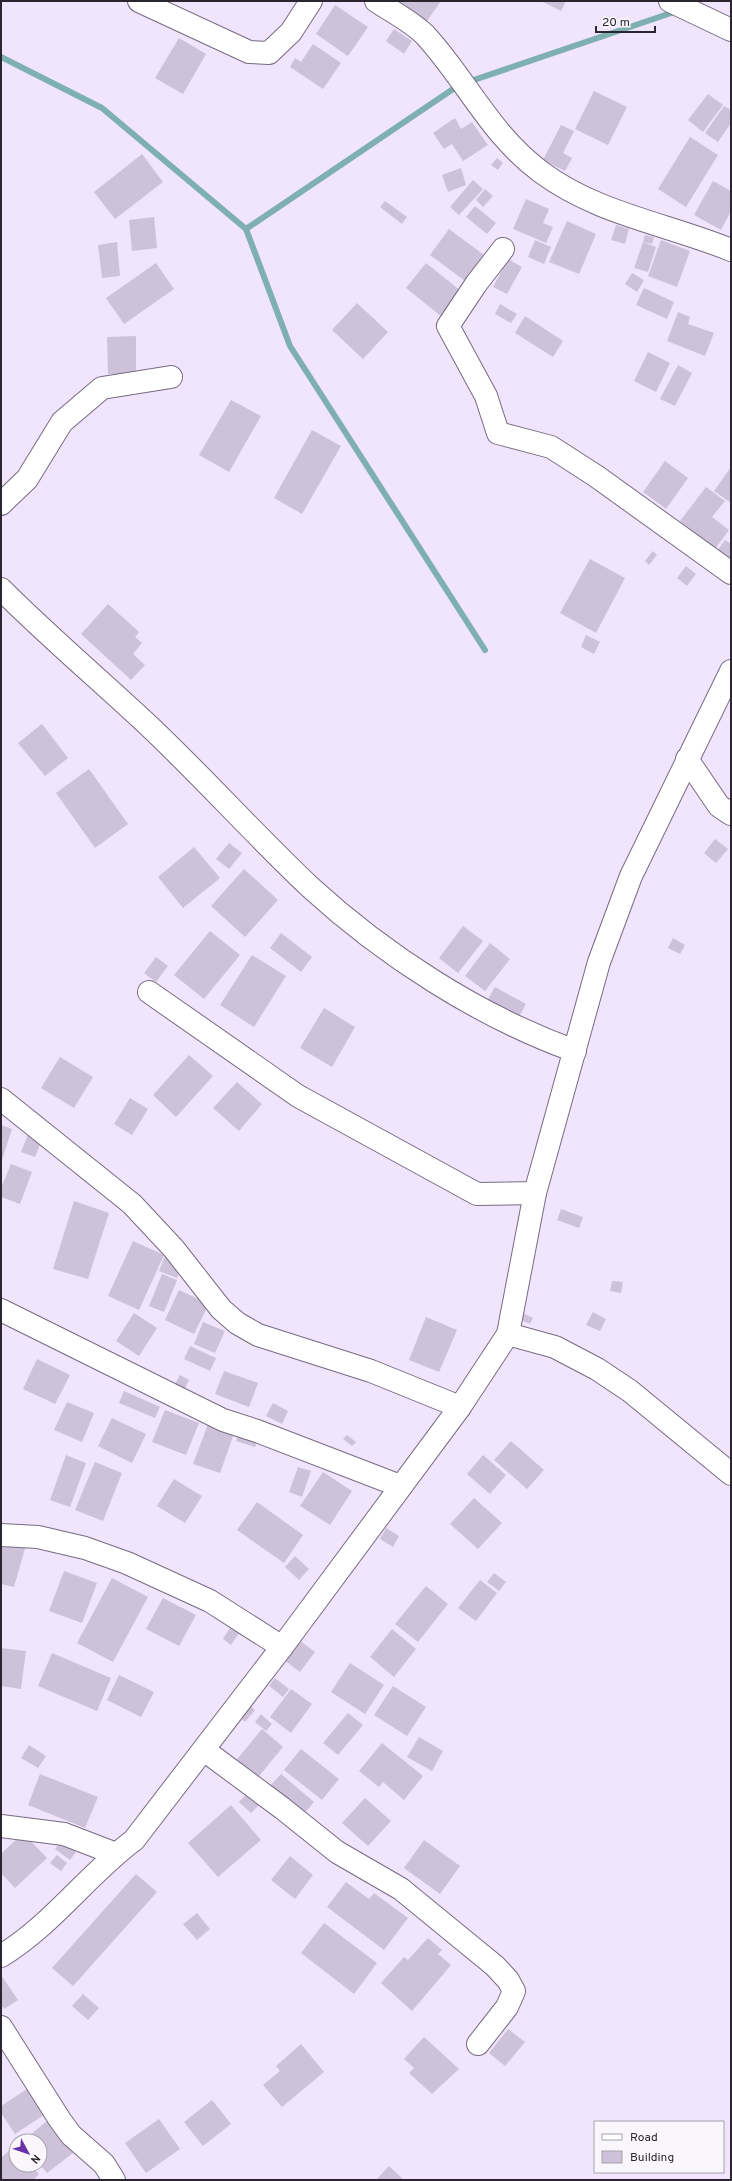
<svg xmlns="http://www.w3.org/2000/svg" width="732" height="2181" font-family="Overpass,sans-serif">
  <rect width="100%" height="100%" fill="#f1e5fe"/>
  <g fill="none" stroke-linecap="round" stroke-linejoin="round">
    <g stroke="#7eafb1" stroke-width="6">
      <path d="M 1,57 L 102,108 L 246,229 L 290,346 L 485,650"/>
      <path d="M 468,82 L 674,12"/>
      <path d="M 246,229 L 459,85"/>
    </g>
  </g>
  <g fill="#cec2da">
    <path d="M 399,1 L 441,1 L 427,21 Z"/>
    <path d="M 541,1 L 566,1 L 561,11 Z"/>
    <path d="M 335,5 L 368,27 L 348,56 L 316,34 Z"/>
    <path d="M 394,29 L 412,41 L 404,54 L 386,41 Z"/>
    <path d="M 179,38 L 206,54 L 183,94 L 155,78 Z"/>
    <path d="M 313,44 L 341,63 L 323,89 L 290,67 L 295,58 L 301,62 Z"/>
    <path d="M 594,91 L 627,107 L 608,145 L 575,129 Z"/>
    <path d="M 708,94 L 723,105 L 703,132 L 688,120 Z"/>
    <path d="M 724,106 L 731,110 L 731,123 L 718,142 L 705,133 Z"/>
    <path d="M 455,118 L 461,129 L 472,122 L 488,145 L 463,161 L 452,144 L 444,149 L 433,133 Z"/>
    <path d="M 561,125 L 574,131 L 563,153 L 572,158 L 565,171 L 543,160 Z"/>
    <path d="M 690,137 L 718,155 L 686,207 L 658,189 Z"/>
    <path d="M 142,154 L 163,182 L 115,219 L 94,192 Z"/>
    <path d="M 497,158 L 503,163 L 498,170 L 491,165 Z"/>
    <path d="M 461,168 L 466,185 L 448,192 L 442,175 Z"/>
    <path d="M 473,180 L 483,189 L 459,215 L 450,207 Z"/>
    <path d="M 713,181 L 731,191 L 731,211 L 721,230 L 694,215 Z"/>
    <path d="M 485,189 L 493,196 L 483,207 L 476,200 Z"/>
    <path d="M 526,199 L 549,209 L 543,223 L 553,227 L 546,243 L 513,229 Z"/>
    <path d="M 385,201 L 407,217 L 402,224 L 380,207 Z"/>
    <path d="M 475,206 L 496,223 L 487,234 L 466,217 Z"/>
    <path d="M 154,217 L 157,248 L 132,251 L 129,220 Z"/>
    <path d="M 567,221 L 596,234 L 579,274 L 549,262 Z"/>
    <path d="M 616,225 L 629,229 L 625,244 L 611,240 Z"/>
    <path d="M 449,229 L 484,255 L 465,281 L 430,255 Z"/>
    <path d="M 645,235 L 654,237 L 652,244 L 643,242 Z"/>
    <path d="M 535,240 L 551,247 L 544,264 L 528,257 Z"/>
    <path d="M 661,240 L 690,251 L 677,287 L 648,276 Z"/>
    <path d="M 117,242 L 120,276 L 102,278 L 98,245 Z"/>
    <path d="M 643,242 L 656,247 L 648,272 L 634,268 Z"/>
    <path d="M 508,259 L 522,267 L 507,294 L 493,287 Z"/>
    <path d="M 156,263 L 174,289 L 124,324 L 106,298 Z"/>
    <path d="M 426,263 L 461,291 L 442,317 L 406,288 Z"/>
    <path d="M 632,273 L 644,280 L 637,292 L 625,284 Z"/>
    <path d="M 644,288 L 674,302 L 667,319 L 636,305 Z"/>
    <path d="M 357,303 L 388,332 L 363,359 L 332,330 Z"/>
    <path d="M 500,304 L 517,314 L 511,323 L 495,314 Z"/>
    <path d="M 678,312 L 690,317 L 688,324 L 714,333 L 705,356 L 667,341 Z"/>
    <path d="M 525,316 L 563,341 L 553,357 L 515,333 Z"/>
    <path d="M 136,336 L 136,374 L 108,374 L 107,337 Z"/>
    <path d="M 648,352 L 670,363 L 656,392 L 634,381 Z"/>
    <path d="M 678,365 L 692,373 L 675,406 L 660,399 Z"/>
    <path d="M 231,400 L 261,416 L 229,472 L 199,455 Z"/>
    <path d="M 312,430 L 341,446 L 302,514 L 274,498 Z"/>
    <path d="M 665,461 L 688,478 L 666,509 L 643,492 Z"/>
    <path d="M 731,467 L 731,503 L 714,491 Z"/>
    <path d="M 706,487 L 725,501 L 712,517 L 729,530 L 715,549 L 680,521 Z"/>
    <path d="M 725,540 L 731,544 L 731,567 L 714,555 Z"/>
    <path d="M 653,551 L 657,555 L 649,565 L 645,561 Z"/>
    <path d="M 590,559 L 625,578 L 596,633 L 560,613 Z"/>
    <path d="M 686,566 L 696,574 L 687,586 L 677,578 Z"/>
    <path d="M 108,604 L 139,632 L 135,637 L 142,643 L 133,654 L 145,665 L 131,680 L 81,634 Z"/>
    <path d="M 586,635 L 600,642 L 594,654 L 581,647 Z"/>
    <path d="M 42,724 L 68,758 L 45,776 L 18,743 Z"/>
    <path d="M 89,769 L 128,824 L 95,848 L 56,793 Z"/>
    <path d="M 715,839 L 728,849 L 716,863 L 704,853 Z"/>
    <path d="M 229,843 L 242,853 L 229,869 L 216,859 Z"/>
    <path d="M 194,847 L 220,878 L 183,908 L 158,877 Z"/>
    <path d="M 244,869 L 278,900 L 245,937 L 211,906 Z"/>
    <path d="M 463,926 L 483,941 L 458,973 L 439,958 Z"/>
    <path d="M 210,931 L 240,955 L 204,999 L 174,975 Z"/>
    <path d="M 281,933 L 312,957 L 301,972 L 270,948 Z"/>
    <path d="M 673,938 L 685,945 L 680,954 L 668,948 Z"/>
    <path d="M 490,943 L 510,959 L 485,991 L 465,976 Z"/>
    <path d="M 252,955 L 286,976 L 254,1027 L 220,1005 Z"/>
    <path d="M 156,957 L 168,966 L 156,982 L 144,973 Z"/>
    <path d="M 495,987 L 526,1004 L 519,1017 L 487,1001 Z"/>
    <path d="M 324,1008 L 355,1027 L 332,1067 L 300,1048 Z"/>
    <path d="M 189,1055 L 213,1076 L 176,1117 L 153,1095 Z"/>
    <path d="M 60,1057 L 93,1077 L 74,1108 L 41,1088 Z"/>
    <path d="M 237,1082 L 262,1104 L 239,1131 L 213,1108 Z"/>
    <path d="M 130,1098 L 148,1109 L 132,1135 L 114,1124 Z"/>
    <path d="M 1,1125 L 12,1129 L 1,1163 Z"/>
    <path d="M 28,1134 L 42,1140 L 35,1157 L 21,1152 Z"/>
    <path d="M 11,1164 L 32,1172 L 20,1204 L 1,1197 L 1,1188 Z"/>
    <path d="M 74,1201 L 109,1213 L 88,1279 L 53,1269 Z"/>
    <path d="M 561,1209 L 583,1217 L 579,1228 L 557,1220 Z"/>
    <path d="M 133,1241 L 164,1255 L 139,1310 L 108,1296 Z"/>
    <path d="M 165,1256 L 182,1263 L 177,1278 L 159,1271 Z"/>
    <path d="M 162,1274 L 177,1280 L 164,1312 L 149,1306 Z"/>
    <path d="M 612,1281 L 623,1282 L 621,1293 L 610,1291 Z"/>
    <path d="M 179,1290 L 209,1304 L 194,1334 L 165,1320 Z"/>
    <path d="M 519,1311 L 533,1318 L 530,1324 L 515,1317 Z"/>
    <path d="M 593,1312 L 606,1319 L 600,1331 L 586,1325 Z"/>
    <path d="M 134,1313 L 157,1328 L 139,1356 L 116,1341 Z"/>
    <path d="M 426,1317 L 457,1330 L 439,1372 L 409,1360 Z"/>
    <path d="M 203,1322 L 225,1331 L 215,1353 L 194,1344 Z"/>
    <path d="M 190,1346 L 216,1358 L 210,1371 L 184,1359 Z"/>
    <path d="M 37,1359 L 70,1375 L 55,1404 L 23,1389 Z"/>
    <path d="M 224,1371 L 258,1383 L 249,1407 L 215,1394 Z"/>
    <path d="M 180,1375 L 189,1380 L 184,1390 L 174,1386 Z"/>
    <path d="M 124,1391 L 160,1407 L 155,1418 L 119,1403 Z"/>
    <path d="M 67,1402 L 94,1413 L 82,1442 L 54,1430 Z"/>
    <path d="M 273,1403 L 288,1411 L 282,1424 L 266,1416 Z"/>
    <path d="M 165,1410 L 199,1423 L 186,1455 L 152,1442 Z"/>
    <path d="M 112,1418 L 146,1434 L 132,1463 L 98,1446 Z"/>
    <path d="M 210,1419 L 236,1428 L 220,1473 L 193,1464 Z"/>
    <path d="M 241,1427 L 260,1432 L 255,1447 L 236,1441 Z"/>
    <path d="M 347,1435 L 356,1442 L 352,1446 L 343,1439 Z"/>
    <path d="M 511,1441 L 544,1470 L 527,1489 L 494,1460 Z"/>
    <path d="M 66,1455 L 86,1463 L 70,1507 L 50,1500 Z"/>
    <path d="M 483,1455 L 506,1475 L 490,1494 L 467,1474 Z"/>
    <path d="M 95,1462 L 122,1473 L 103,1521 L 75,1510 Z"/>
    <path d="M 298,1467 L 311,1471 L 302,1497 L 289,1492 Z"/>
    <path d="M 323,1472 L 352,1491 L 330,1525 L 300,1506 Z"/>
    <path d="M 174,1479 L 202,1496 L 185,1523 L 157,1506 Z"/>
    <path d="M 474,1498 L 502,1523 L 478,1549 L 450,1524 Z"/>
    <path d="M 257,1502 L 303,1535 L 284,1563 L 237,1530 Z"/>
    <path d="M 386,1528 L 399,1536 L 393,1547 L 380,1539 Z"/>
    <path d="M 1,1539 L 26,1545 L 14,1587 L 1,1584 Z"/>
    <path d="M 295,1556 L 309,1569 L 299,1580 L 285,1567 Z"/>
    <path d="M 64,1571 L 97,1583 L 82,1623 L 49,1611 Z"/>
    <path d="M 494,1573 L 506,1582 L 499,1591 L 487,1582 Z"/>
    <path d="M 112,1578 L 148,1597 L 113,1662 L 77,1643 Z"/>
    <path d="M 480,1580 L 497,1593 L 476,1621 L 458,1608 Z"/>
    <path d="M 426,1586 L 448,1604 L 418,1642 L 395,1624 Z"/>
    <path d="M 163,1598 L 196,1615 L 179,1646 L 146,1629 Z"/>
    <path d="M 233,1623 L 242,1629 L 231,1645 L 223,1639 Z"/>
    <path d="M 392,1629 L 416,1649 L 394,1677 L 370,1657 Z"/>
    <path d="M 299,1640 L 315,1652 L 300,1672 L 284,1660 Z"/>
    <path d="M 1,1648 L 26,1651 L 21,1689 L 1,1686 Z"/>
    <path d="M 52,1653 L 111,1678 L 97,1711 L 38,1686 Z"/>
    <path d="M 350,1663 L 384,1685 L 365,1714 L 331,1692 Z"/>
    <path d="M 119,1675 L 154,1692 L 141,1717 L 107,1700 Z"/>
    <path d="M 275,1678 L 289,1689 L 283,1697 L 269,1686 Z"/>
    <path d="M 393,1686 L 426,1707 L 407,1736 L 374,1715 Z"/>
    <path d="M 291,1689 L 312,1704 L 291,1733 L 270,1717 Z"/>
    <path d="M 250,1705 L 255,1710 L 245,1722 L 240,1717 Z"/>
    <path d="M 348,1713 L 363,1725 L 338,1755 L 323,1743 Z"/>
    <path d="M 261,1714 L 272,1724 L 266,1731 L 255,1722 Z"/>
    <path d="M 262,1729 L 283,1747 L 255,1781 L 234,1763 Z"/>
    <path d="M 419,1737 L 443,1751 L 432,1771 L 407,1757 Z"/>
    <path d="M 382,1743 L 423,1776 L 404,1800 L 383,1782 L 379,1787 L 359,1771 Z"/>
    <path d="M 29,1745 L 46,1756 L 38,1768 L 21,1758 Z"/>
    <path d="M 301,1749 L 339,1779 L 322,1800 L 284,1770 Z"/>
    <path d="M 40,1774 L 98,1797 L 85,1828 L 28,1805 Z"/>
    <path d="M 281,1774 L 314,1802 L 303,1815 L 270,1786 Z"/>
    <path d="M 251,1789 L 263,1801 L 251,1813 L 239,1802 Z"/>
    <path d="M 365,1798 L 391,1821 L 368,1846 L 342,1823 Z"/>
    <path d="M 231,1805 L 261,1840 L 218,1877 L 188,1843 Z"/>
    <path d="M 23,1833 L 47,1858 L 15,1888 L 1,1873 L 1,1854 Z"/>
    <path d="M 424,1840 L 460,1866 L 440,1894 L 404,1868 Z"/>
    <path d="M 61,1841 L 76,1852 L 70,1860 L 55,1849 Z"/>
    <path d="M 57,1855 L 67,1863 L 61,1871 L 50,1863 Z"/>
    <path d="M 290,1856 L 313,1875 L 295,1899 L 271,1880 Z"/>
    <path d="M 136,1874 L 157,1892 L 73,1986 L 52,1968 Z"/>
    <path d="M 346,1882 L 369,1899 L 374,1893 L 408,1918 L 384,1950 L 327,1907 Z"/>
    <path d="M 197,1913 L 210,1929 L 197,1940 L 183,1924 Z"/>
    <path d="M 324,1923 L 377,1963 L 354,1994 L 301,1953 Z"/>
    <path d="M 428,1938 L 442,1950 L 438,1954 L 451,1965 L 412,2011 L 381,1983 L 404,1957 L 408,1960 Z"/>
    <path d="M 1,1975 L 18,2000 L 4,2009 L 1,2004 Z"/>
    <path d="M 83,1994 L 99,2008 L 88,2020 L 72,2006 Z"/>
    <path d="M 508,2029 L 525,2042 L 505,2066 L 489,2053 Z"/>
    <path d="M 424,2037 L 459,2069 L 432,2094 L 409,2073 L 414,2068 L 404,2059 Z"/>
    <path d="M 301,2044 L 324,2072 L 282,2107 L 263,2085 L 280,2071 L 276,2066 Z"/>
    <path d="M 27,2089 L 44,2115 L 15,2134 L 1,2113 L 1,2106 Z"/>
    <path d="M 212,2100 L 231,2124 L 203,2146 L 184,2122 Z"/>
    <path d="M 159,2119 L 180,2149 L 146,2173 L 125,2143 Z"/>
    <path d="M 47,2121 L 73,2153 L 47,2173 L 40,2165 L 40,2141 L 23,2141 Z"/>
    <path d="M 14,2146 L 16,2148 L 16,2165 L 31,2165 L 39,2174 L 33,2180 L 1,2180 L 1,2158 Z"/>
    <path d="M 389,2166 L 404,2180 L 376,2180 Z"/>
  </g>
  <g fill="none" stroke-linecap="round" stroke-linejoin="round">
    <defs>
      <g id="minor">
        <path d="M 139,1 L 249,52 L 269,53 L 291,32 L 311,1"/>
        <path d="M 376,1 C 391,11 414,23 426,36 C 467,81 490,134 541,172 C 597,214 668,224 731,250"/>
        <path d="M 670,1 L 731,30"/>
        <path d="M 503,249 L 476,284 L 448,326 L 486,396 L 498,433 L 551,447 L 596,476 L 731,573"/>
        <path d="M 1,504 L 27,479 L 62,422 L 102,388 L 171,377"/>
        <path d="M 1,589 C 49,637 100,680 149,726 C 204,778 255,835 310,887 C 384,955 480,1017 575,1051"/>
        <path d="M 687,759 L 719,806 L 731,814"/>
        <path d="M 149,992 L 298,1096 L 477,1194 L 535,1193"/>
        <path d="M 1,1099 L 132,1204 L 174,1249 L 221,1309 L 237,1323 L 258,1335 L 371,1371 L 460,1407"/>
        <path d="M 1,1310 L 223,1420 L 257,1431 L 400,1486"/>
        <path d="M 508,1334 L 555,1347 L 597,1369 L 630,1391 L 731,1474"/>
        <path d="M 1,1535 L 38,1537 L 85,1548 L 127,1563 L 210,1601 L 282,1647"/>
        <path d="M 204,1750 L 282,1808 L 337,1852 L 401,1889 L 495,1966 L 508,1980 L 514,1991 L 507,2007 L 478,2044"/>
        <path d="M 1,1826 L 64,1834 L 116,1854"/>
        <path d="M 1,1956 C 52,1925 87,1875 134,1840 L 282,1647 L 460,1407 L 508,1334 L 535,1193 L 599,962 L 631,876 L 731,671"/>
        <path d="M 1,2027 L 60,2120 L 71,2135 L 104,2164 L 114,2180"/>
      </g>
    </defs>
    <use href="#minor" stroke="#766b81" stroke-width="24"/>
    <use href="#minor" stroke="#fff" stroke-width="22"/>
  </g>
  <rect width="732" height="2181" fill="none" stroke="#2a252e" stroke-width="4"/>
  <rect x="594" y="2121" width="130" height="52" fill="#f9f7fc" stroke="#a6a3aa"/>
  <rect x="602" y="2134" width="20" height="6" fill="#ffffff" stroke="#a6a3aa"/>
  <text x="630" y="2141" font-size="12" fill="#2a252e">Road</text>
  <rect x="602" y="2151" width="20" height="12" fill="#cec2da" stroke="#a6a3aa"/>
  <text x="630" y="2161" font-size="12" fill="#2a252e">Building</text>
  <g transform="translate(28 2153) rotate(130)"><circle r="19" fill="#f9f7fc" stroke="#a6a3aa"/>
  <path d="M0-3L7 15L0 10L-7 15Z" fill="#6931a8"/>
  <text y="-6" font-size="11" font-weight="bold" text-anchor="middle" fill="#2a252e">N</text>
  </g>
  <path d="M596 26v6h59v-6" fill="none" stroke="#2a252e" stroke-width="2"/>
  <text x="602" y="26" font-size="12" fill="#2a252e" stroke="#f9f7fc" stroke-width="3" paint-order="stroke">20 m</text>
</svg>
